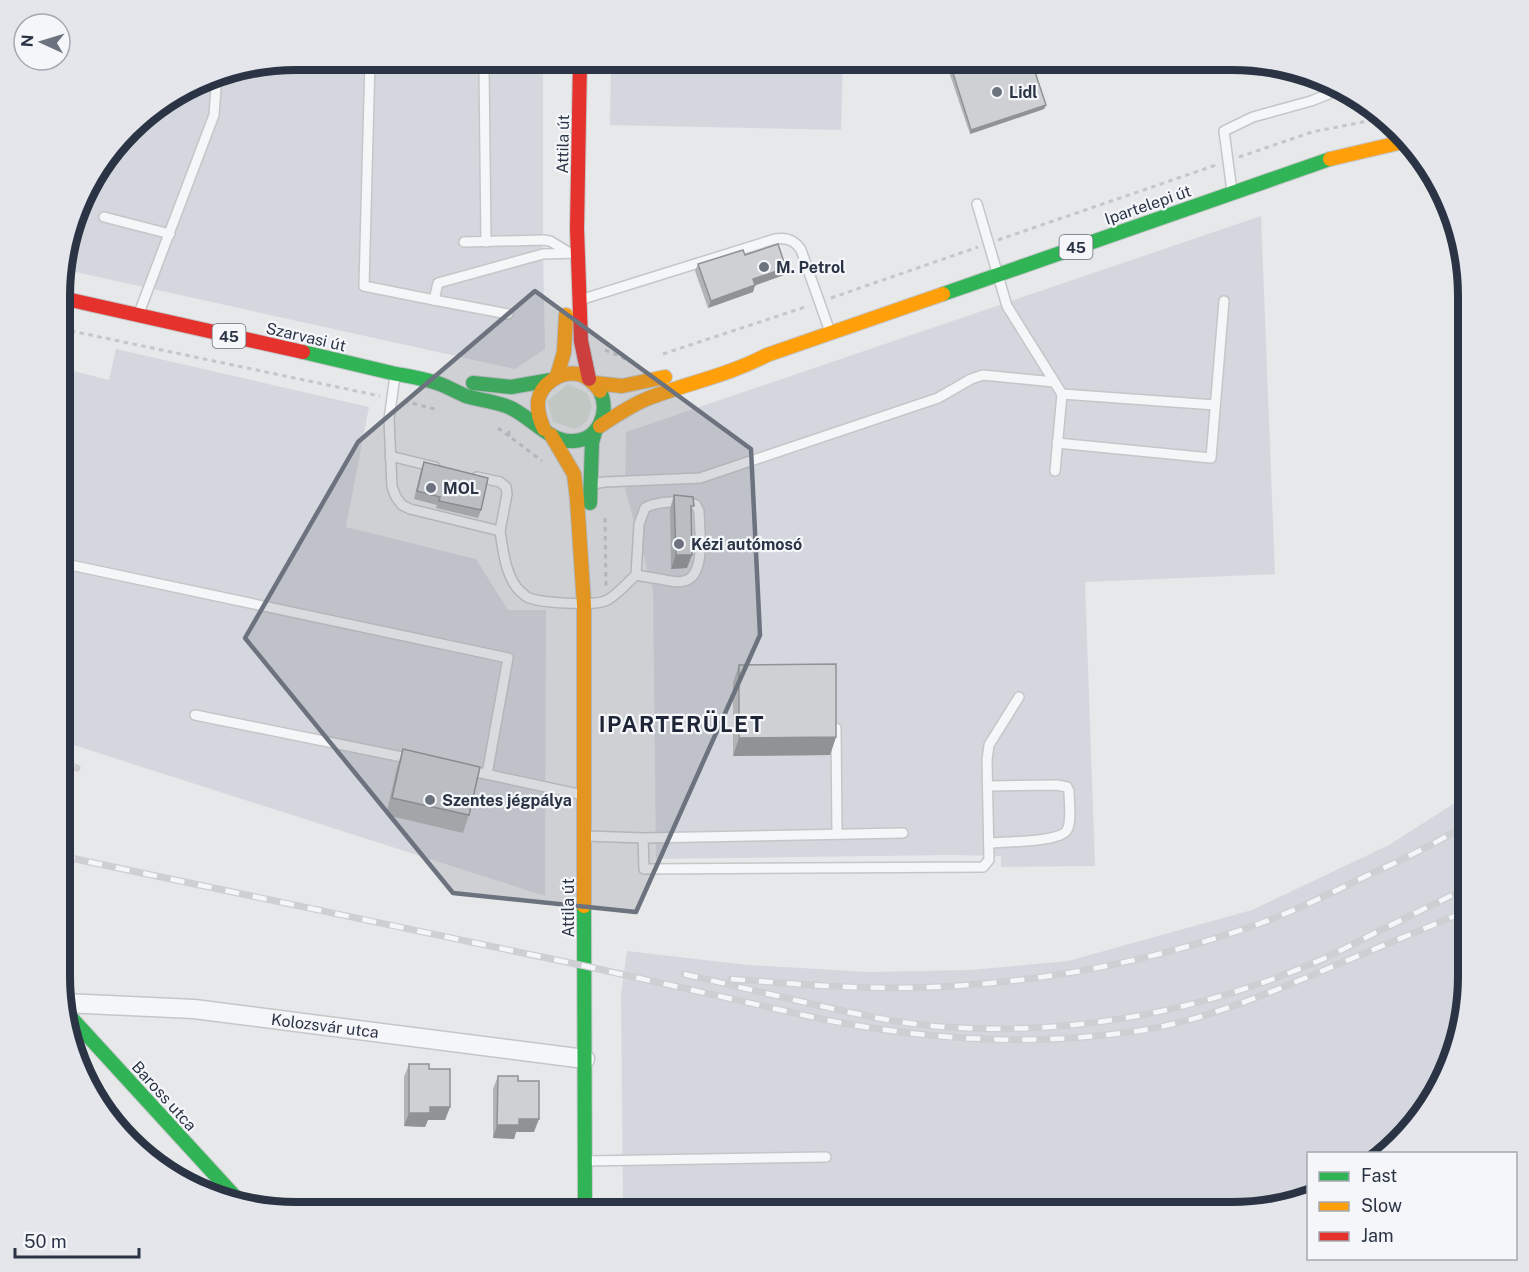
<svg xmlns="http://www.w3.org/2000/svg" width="1529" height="1272" font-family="'Public Sans',sans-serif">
  <rect width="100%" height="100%" fill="#e6e8ea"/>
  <g fill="#d4d7dd">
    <path d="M 297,60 L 543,60 L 543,250 L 545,349 L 515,369 L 62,269 L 62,265 L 92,179 L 141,119 L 220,73 Z"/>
    <path d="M 611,60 L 843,60 L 841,130 L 610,125 Z"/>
    <path d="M 1261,216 L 1275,574 L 1085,582 L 1095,866 L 1001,867 L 1001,856 L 949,855 L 656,859 L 653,590 L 625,489 L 626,432 Z"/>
    <path d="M 116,349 L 369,407 L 346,527 L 476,559 L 508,610 L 546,610 L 545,896 L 61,741 L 62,368 L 109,380 Z"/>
    <path d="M 1469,794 L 1468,991 L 1445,1080 L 1400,1142 L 1383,1153 L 1308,1154 L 1308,1197 L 1232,1212 L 668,1212 L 667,1205 L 623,1207 L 621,994 L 627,951 L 748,965 L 868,972 L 971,970 L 1068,961 L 1252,910 L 1389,845 Z"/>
  </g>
  <path fill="#d6ded6" d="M 568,384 L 587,393 L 592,406 L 587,421 L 581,426 L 574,429 L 553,422 L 547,401 Z"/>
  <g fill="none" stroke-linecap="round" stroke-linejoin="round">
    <defs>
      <g id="lane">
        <path d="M 370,60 L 364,286 L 434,300 L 438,283 L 543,254 L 576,253"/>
        <path d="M 1237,65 L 1267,65"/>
        <path d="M 484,67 L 486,242"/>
        <path d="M 1232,191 L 1224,131 L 1253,117 L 1311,101 L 1329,94 L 1332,84"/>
        <path d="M 977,204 L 1007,306 L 1062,394 L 1055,471"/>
        <path d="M 104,217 L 170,234"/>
        <path d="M 464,242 L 543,240 L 550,241 L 570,253"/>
        <path d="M 583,299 L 775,239 C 786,237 795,240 801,250 L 829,329"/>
        <path d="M 434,300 L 508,314"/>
        <path d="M 139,313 L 214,115 L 217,74"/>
        <path d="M 395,376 L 389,419 L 392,487 L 396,497 L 402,505 L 410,509 L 500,531 C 503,550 505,572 517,588 C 520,591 524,595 527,597 C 539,603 592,606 605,601 C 613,599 629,581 636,575 L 639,524 L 645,508 C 656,501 684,500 696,505 L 699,511 C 699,528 707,576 684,581 C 678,583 671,581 665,580 C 655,578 646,577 636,575"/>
        <path d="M 1062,394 L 1215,405"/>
        <path d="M 1057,443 L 1211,458 L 1224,301"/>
        <path d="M 390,456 L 435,467"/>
        <path d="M 477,477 L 500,482 L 506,487 L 507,494 L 500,531"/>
        <path d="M 593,484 L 604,482 L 700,478 L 938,398 L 971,379 L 983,375 L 1054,382"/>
        <path d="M 61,563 L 508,658 L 487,774"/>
        <path d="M 195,715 L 412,759"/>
        <path d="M 836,728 L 837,834"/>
        <path d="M 467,770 L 583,795"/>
        <path d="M 988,786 L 1057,785 L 1067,787 L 1069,791 C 1069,801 1072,821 1067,830 C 1061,842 1004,842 989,843"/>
        <path d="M 587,836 L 643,838 L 903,833"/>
        <path d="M 643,838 L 644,869 L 983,867 L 989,860 L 987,760 L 989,745 L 1019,697"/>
        <path d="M 586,1161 L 826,1157"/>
      </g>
      <path id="street" d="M 64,1003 L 194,1009 L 585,1059"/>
      <g id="fast">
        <path d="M 943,294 L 1330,159"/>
        <path d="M 303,352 C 333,359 362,366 392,373 C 407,376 422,378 437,383 C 447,386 456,392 466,396 C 479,400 493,401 506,406 C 528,413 549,443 573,441 C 599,440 610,412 600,391"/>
        <path d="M 473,383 L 511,387 L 551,380"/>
        <path d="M 590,503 L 592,443 L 595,432"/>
        <path d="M 584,906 L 585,1212"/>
        <path d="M 66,1012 L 239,1201"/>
      </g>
      <g id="slow">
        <path d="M 1330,159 L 1407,141"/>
        <path d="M 557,376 L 564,352 L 566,315"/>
        <path d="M 594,383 L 622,386 L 665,377"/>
        <path d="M 600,426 C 615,416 631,405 649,398 C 688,383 729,375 767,355 L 943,294"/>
        <path d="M 544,429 C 540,420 537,412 538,401 C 541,384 560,371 578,374 C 587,376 594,383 600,391"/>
        <path d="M 551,435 L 574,474 L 577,499 L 584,605 L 584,906"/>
      </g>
      <g id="jam">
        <path d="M 580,60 L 577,229 L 581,341 L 589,379"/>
        <path d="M 62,298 L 303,352"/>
      </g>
    </defs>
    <use href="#lane" stroke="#c4c6c8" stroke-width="12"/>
    <use href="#street" stroke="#c4c6c8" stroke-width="21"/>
    <use href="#fast" stroke="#c4c6c8" stroke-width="16"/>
    <use href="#slow" stroke="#c4c6c8" stroke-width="16"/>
    <use href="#jam" stroke="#c4c6c8" stroke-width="16"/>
    <g stroke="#c5c6ca" stroke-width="3" stroke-dasharray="4.5 4.5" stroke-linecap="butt">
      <path d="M 1239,157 L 1312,132 L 1383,118"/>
      <path d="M 998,240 L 1216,165"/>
      <path d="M 831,298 L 978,247"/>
      <path d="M 62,329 L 380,396"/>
      <path d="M 605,350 L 632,362"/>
      <path d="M 663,354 L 808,306"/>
      <path d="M 404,401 L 438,410"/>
      <path d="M 498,428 L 509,436"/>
      <path d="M 509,431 L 509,436 L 542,461"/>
      <path d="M 605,518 L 606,587"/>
    </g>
    <use href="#lane" stroke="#f5f6f7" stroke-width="9"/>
    <use href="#street" stroke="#f5f6f7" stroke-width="18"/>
    <use href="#fast" stroke="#30b455" stroke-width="14"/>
    <use href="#slow" stroke="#ff9f0a" stroke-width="14"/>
    <use href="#jam" stroke="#e5322d" stroke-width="14"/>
    <defs>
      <g id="rail">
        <path d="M 61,762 L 77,768"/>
        <path d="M 61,856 L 585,966 L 821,1019 C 912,1037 1004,1045 1096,1036 C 1126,1033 1156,1029 1185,1021 C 1237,1007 1286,986 1334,966 C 1379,947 1424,929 1469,910"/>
        <path d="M 684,974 C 726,984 769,994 812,1004 C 856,1014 901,1024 946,1027 C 1071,1036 1203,1011 1318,961 C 1336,953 1353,944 1371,935 C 1403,919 1436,903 1469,887"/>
        <path d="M 731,979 C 805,985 880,991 954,986 C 1053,980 1153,960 1247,928 C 1286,915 1323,897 1360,879 C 1397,862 1434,845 1469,823"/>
      </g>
    </defs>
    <use href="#rail" stroke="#cecfd2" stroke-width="7"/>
    <use href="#rail" stroke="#f4f6f9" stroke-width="4.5" stroke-dasharray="14" stroke-linecap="butt"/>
  </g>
  <g fill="#b1b3b5">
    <path d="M 959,60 L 1031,60 L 1046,105 L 1044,109 L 970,134 L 950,75 L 952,70 L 962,67 Z"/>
    <path d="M 745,255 L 784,275 L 755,285 L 753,292 L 708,308 L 695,271 L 698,264 Z"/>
    <path d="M 424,462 L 481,510 L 478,518 L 436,508 L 437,505 L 414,499 L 421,470 Z"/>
    <path d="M 674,495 L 691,513 L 687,568 L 671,569 L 670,509 Z"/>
    <path d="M 739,665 L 836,737 L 830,755 L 733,756 L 733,682 Z"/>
    <path d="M 403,749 L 469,815 L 463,833 L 386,815 L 397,767 Z"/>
    <path d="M 409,1064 L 429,1069 L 450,1107 L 445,1120 L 428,1120 L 425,1127 L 404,1126 L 404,1077 Z"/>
    <path d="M 498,1076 L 518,1081 L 534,1132 L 516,1132 L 514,1139 L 493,1138 L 493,1089 Z"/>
  </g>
  <g fill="#909294">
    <path d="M 1046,105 L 1044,109 L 970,134 L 971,130 Z"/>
    <path d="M 786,268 L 784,275 L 751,287 L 753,279 Z"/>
    <path d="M 755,285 L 753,292 L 708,308 L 711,301 Z"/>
    <path d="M 676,555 L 692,555 L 687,568 L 671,569 Z"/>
    <path d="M 836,737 L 830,755 L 733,756 L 739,738 Z"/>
    <path d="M 430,1107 L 450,1107 L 445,1120 L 428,1120 L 425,1127 L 404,1126 L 409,1113 Z"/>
    <path d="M 519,1119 L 539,1119 L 534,1132 L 516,1132 L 514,1139 L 493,1138 L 497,1125 Z"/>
  </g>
  <g fill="#ced0d3" stroke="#909294" stroke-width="1.5">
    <path d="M 963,60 L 1031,60 L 1046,105 L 971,130 L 952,70 L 964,66 Z"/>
    <path d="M 778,244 L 786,268 L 753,279 L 755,285 L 711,301 L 698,264 L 743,250 L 745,255 Z"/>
    <path d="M 424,462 L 488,478 L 481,510 L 439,501 L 440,497 L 417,491 Z"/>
    <path d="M 674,495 L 693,497 L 694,506 L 691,506 L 692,555 L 676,555 Z"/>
    <path d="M 836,664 L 836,737 L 739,738 L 739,665 Z"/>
    <path d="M 403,749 L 480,767 L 469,815 L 392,798 Z"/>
    <path d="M 409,1064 L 429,1064 L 429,1069 L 450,1069 L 450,1107 L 430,1107 L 430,1113 L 409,1113 Z"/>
    <path d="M 498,1076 L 518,1076 L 518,1081 L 539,1081 L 539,1119 L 519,1119 L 519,1125 L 497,1125 Z"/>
  </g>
  <path fill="#6c737f" fill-opacity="0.2" stroke="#6c737f" stroke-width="4.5" stroke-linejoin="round" d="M 535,291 L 751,449 L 760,635 L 636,912 L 453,893 L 245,638 L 358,442 Z"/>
  <g fill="#6c737f" stroke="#f4f6f9" stroke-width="2">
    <circle cx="997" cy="92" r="6"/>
    <circle cx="764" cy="267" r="6"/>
    <circle cx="431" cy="488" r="6"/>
    <circle cx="679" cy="544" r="6"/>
    <circle cx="430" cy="800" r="6"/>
  </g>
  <g text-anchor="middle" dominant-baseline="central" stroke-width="4.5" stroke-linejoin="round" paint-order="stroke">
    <g fill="#f4f6f9" stroke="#676e7b" stroke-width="1.5">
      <rect x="1059.5" y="235" width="33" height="24" rx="4.5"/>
      <rect x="212.5" y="324" width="33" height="24" rx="4.5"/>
    </g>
    <g font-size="15" font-weight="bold" fill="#2b3445">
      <text x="1076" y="247">45</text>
      <text x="229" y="336">45</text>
    </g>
    <g font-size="16" font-weight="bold" fill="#2b3445" stroke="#f4f6f9" text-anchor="start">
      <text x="1009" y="92">Lidl</text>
      <text x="776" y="267">M. Petrol</text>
      <text x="443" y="488">MOL</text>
      <text x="691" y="544">Kézi autómosó</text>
      <text x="442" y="800">Szentes jégpálya</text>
    </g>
    <g font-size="16" fill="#2b3445" stroke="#f4f6f9">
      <text transform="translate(563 144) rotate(-89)">Attila út</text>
      <text transform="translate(1148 205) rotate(-19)">Ipartelepi út</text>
      <text transform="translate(306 337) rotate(13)">Szarvasi út</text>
      <text transform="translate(568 908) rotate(-90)">Attila út</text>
      <text transform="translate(325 1026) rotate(7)">Kolozsvár utca</text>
      <text transform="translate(164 1096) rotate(48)">Baross utca</text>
    </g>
    <g font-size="22" font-weight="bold" letter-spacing="1.5" fill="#1d2536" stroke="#f4f6f9">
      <text x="682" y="724">IPARTERÜLET</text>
    </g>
  </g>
  <path d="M0 0H1529V1272H0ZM296 70H1232A226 226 0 0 1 1458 296V976A226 226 0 0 1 1232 1202H296A226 226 0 0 1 70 976V296A226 226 0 0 1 296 70Z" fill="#e4e6eb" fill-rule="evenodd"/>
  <path fill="none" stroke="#2b3445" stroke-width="8" d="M296 70H1232A226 226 0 0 1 1458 296V976A226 226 0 0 1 1232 1202H296A226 226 0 0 1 70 976V296A226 226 0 0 1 296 70Z"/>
  <rect x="1307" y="1152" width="210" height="108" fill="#f4f6f9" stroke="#a4a8b1" stroke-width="1.5"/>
  <rect x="1319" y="1172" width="30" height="9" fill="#30b455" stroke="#a4a8b1" stroke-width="1.5"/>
  <text x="1361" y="1182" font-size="18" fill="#2b3445">Fast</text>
  <rect x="1319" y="1202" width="30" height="9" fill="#ff9f0a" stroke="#a4a8b1" stroke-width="1.5"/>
  <text x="1361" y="1212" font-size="18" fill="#2b3445">Slow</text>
  <rect x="1319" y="1232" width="30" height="9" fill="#e5322d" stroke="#a4a8b1" stroke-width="1.5"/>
  <text x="1361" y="1242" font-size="18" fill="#2b3445">Jam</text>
  <g transform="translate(42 42) rotate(274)"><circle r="28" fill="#f4f6f9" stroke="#a4a8b1" stroke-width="1.5"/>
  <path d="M0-4.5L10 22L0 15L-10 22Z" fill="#6c737f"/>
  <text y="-9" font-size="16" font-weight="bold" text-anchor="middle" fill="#2b3445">N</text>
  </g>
  <path d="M15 1248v9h124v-9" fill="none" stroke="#2b3445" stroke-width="3"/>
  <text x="24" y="1248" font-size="18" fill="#2b3445" stroke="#f4f6f9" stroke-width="4.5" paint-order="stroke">50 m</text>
</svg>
